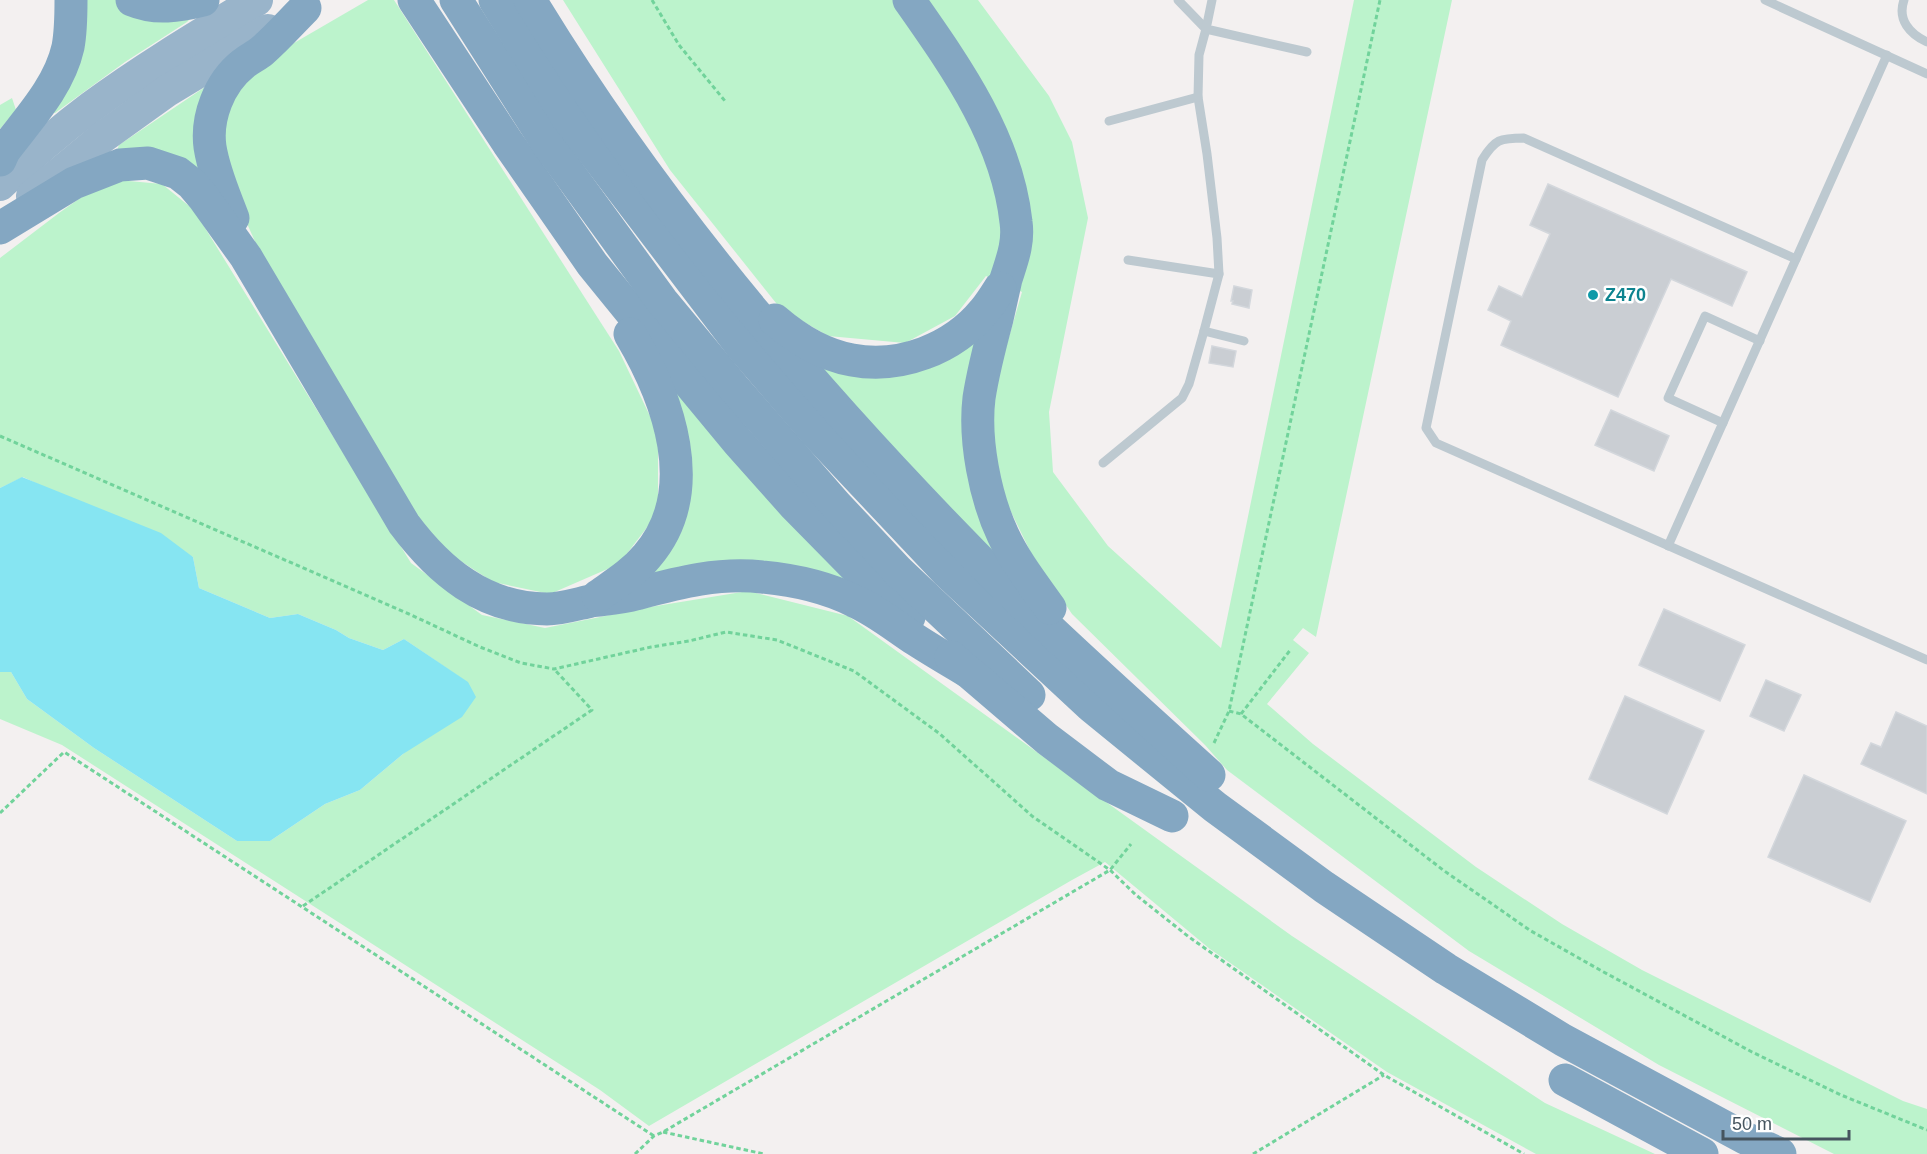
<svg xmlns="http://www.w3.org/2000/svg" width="1927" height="1154" font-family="Helvetica,sans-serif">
  <rect width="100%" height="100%" fill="#f3f0f0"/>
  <g fill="#bcf3cc">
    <path d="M 78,0 L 117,0 L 191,18 L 187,22 L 125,62 L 55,113 L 51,113 Z"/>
    <path d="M 368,0 L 394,0 L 619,351 L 658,433 L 658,513 L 619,564 L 550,594 L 493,582 L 445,551 L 403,500 L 261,255 L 228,181 L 218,142 L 244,72 Z"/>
    <path d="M 563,0 L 978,0 L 1049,96 L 1072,142 L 1088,218 L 1049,412 L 1053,472 L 1108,546 L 1221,648 L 1354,0 L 1452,0 L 1316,637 L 1303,628 L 1293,640 L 1309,653 L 1267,704 L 1313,744 L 1476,867 L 1562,924 L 1642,970 L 1903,1101 L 1927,1109 L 1927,1154 L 1834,1154 L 1659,1065 L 1469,951 L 1227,770 L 1205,745 L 1072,614 L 1031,553 L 998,485 L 993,439 L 995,385 L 1022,292 L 986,276 L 955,316 L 905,343 L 828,336 L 780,308 L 670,170 Z"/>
    <path d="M 205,87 L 210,178 L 117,150 L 119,145 Z"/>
    <path d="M 12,98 L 16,110 L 0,129 L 0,105 Z"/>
    <path d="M 107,179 L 162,184 L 194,210 L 411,563 L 482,615 L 545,628 L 650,607 L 748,591 L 848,616 L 1292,936 L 1545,1103 L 1655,1154 L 1536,1154 L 1387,1072 L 1210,949 L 1105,862 L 1072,880 L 649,1126 L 600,1090 L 62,745 L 0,719 L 0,672 L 11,672 L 27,699 L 94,748 L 237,841 L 270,841 L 325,804 L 360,790 L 403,754 L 467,682 L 404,639 L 383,650 L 349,638 L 336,630 L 298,614 L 270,618 L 199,588 L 193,557 L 23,477 L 0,488 L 0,258 L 59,213 Z"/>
    <path d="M 976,331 L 1002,563 L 821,372 L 820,362 Z"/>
    <path d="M 676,392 L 859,591 L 638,577 L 656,558 Z"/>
  </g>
  <path fill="#86e5f2" d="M 22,477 L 161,533 L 193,557 L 199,588 L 270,618 L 298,614 L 336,630 L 349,638 L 383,650 L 404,639 L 468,682 L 476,697 L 462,717 L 403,754 L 360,790 L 325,804 L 270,841 L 237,841 L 94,748 L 27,699 L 11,672 L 0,672 L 0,488 Z"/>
  <g fill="#caced3" stroke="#d3d7dc" stroke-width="1.5">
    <path d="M 1548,184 L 1747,272 L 1732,306 L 1671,279 L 1618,397 L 1501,345 L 1511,321 L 1488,310 L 1499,286 L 1522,297 L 1550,234 L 1530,225 Z"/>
    <path d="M 1234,286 L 1252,290 L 1249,308 L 1232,304 L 1233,301 L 1231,301 Z"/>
    <path d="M 1212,346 L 1236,351 L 1233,367 L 1209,363 Z"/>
    <path d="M 1611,410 L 1669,436 L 1654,471 L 1595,445 Z"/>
    <path d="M 1664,609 L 1745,645 L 1720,701 L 1639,665 Z"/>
    <path d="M 1766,680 L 1801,695 L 1784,731 L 1750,716 Z"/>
    <path d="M 1625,696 L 1704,731 L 1667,814 L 1589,779 Z"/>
    <path d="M 1896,712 L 1927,726 L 1927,794 L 1861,764 L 1871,743 L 1881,747 Z"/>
    <path d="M 1804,775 L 1906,821 L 1870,902 L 1768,857 Z"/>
  </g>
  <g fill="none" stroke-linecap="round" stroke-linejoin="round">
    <g stroke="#71d39b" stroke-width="3" stroke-dasharray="4.5 3" stroke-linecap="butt">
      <path d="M 652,0 L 679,45 L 725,101"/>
      <path d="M 0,436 L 409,614 L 480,647 L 521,663 L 554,669 L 651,647 L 689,641 L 726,632 L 777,640 L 854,671 L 940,734 L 1032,816 L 1110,870 L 1136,895 L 1189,937 L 1384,1075 L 1524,1154"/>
      <path d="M 1229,711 L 1241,714 L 1443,870 L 1531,931 L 1600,970 L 1752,1052 L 1841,1095 L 1927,1130"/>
      <path d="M 1241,714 L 1291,649"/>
      <path d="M 1214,743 L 1229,711 L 1380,0"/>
      <path d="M 0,813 L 64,752 L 654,1136"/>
      <path d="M 303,906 L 592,710 L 554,669"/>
      <path d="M 663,1132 L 764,1154"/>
      <path d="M 635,1154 L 654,1136 L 663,1132 L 1110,870 L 1131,844"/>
      <path d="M 1253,1154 L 1384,1075"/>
    </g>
    <g stroke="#bdc9d0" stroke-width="9">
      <path d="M 1178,0 L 1206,29 L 1199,55 L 1198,97 L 1207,154 L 1217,238 L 1219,274 L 1204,331 L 1244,341"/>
      <path d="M 1212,0 L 1206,29 L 1307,52"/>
      <path d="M 1765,0 L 1927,74"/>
      <path d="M 1904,0 C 1897,20 1910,34 1927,42"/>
      <path d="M 1109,121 L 1198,97"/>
      <path d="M 1796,259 L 1524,138 C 1500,138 1495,139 1482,160 L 1426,428 L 1436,443 L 1927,660"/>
      <path d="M 1128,260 L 1219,274"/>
      <path d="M 1723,423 L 1668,398 L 1705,316 L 1760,341"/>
      <path d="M 1103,463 L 1182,398 L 1189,384 L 1204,331"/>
      <path d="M 1668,546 L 1887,55"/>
    </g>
    <g stroke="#99b4ca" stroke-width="32">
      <path d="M 0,185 C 29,157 59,131 91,107 C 144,68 201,34 257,0"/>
      <path d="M 32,196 L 103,137 L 167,91 L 268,30"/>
    </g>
    <g stroke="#84a7c2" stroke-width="33">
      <path d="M 132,0 C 156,10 179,6 203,0"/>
      <path d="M 414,0 L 508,143 L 592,264 L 666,355 L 738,442 L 795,506 L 855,567 L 909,617"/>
      <path d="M 456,0 L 547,143 L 662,301 L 734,388 L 837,506 L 898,571 L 1029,695"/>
      <path d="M 495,0 L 567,117 L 742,347 L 817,434 L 947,572 L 1091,706 L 1215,807 L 1324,887 L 1446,969 L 1563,1040 L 1745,1138 L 1780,1154"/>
      <path d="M 530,0 C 664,221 835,417 1018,599 C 1080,659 1145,717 1209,775"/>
      <path d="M 909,0 C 956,67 1007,138 1016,222 C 1019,243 1012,260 1006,279 C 1003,292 1000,306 997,319 C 990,345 983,372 979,398 C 974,440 985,497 1003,535 C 1015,561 1033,584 1050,608"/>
      <path d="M 0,160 L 4,151 C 28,119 59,87 68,47 C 71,31 71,16 71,0"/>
      <path d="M 233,218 C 224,194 214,172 210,147 C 206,118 219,83 243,64 C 249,59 256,56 262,51 C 277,38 291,22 305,8"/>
      <path d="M 0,228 L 74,183 L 120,165 L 148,163 L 178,173 L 192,184 L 203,197 L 246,257 L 404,524 C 439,571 484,609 547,609 C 561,609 577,604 591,601 C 606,599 622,598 636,594 C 678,583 719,572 762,577 C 794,580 826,587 854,601 C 877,611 896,627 916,640 C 933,651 950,661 967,671"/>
      <path d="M 775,320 C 796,338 824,355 852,360 C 900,369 953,349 984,311 C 990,304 995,296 1000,288"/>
      <path d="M 598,596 C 615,584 633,573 647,556 C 703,491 668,398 630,334"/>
      <path d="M 951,657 L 1047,739 L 1108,785 L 1172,816"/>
      <path d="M 1565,1080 L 1702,1154"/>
    </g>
  </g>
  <circle fill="#0f9aa8" stroke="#fff" stroke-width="2" cx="1593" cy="295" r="6"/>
  <g text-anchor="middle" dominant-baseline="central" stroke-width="5" stroke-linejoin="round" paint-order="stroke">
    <g font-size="18" font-weight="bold" fill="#0d838f" stroke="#fff" text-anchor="start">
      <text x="1605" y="295">Z470</text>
    </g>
  </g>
  <path d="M1723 1130v9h126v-9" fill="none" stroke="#46555f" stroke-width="3"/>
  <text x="1732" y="1130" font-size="18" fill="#46555f" stroke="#ffffff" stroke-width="4.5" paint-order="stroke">50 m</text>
</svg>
